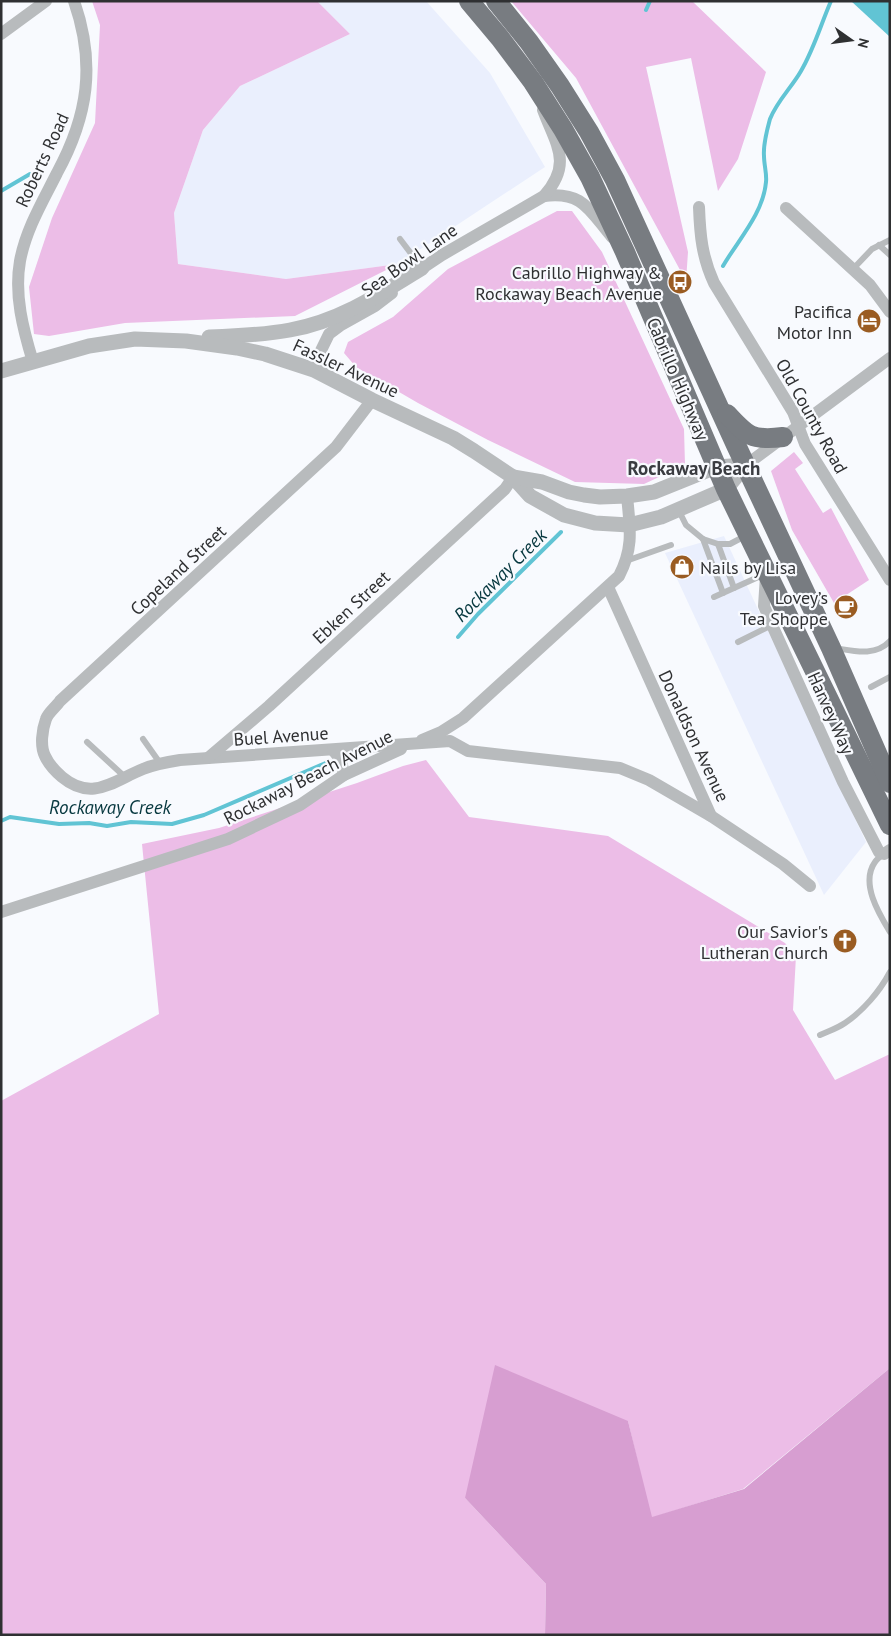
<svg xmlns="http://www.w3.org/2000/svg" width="891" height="1636" font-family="'PT Sans',sans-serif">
  <rect width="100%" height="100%" fill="#f8fafe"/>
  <g fill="#eaeffd">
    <path d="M 317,1 L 426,1 L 490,73 L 545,167 L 398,264 L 286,279 L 178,264 L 174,213 L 203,130 L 240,86 L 350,34 Z"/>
    <path d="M 724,536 L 866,842 L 824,895 L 665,553 Z"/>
  </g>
  <g fill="#ecbde7">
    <path d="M 92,1 L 317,1 L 350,34 L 240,86 L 203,130 L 174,213 L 178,264 L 286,279 L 398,264 L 295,316 L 125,323 L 49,336 L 34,334 L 29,287 L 52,218 L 95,123 L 100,25 Z"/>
    <path d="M 511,1 L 692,1 L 766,72 L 738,159 L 718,191 L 691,58 L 646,67 L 688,252 L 686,281 L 576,78 Z"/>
    <path d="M 557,211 L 572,211 L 602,252 L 684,429 L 685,465 L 644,484 L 575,482 L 488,440 L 418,403 L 356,367 L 344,353 L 348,342 L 393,317 L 448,269 Z"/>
    <path d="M 794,452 L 803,463 L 795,469 L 823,513 L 831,508 L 869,580 L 834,603 L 792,530 L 771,471 Z"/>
    <path d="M 426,760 L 469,817 L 608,836 L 785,943 L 796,956 L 793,1010 L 835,1080 L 890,1054 L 890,1368 L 743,1489 L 651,1518 L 628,1421 L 465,1498 L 546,1584 L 545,1635 L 1,1635 L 1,1101 L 159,1014 L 142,844 L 219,828 L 357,783 L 403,766 Z"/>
  </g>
  <path fill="#d79ed1" d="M 495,1365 L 628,1421 L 652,1517 L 744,1489 L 890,1368 L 890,1635 L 545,1635 L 546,1584 L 465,1498 Z"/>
  <path fill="#61c4d4" d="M 851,1 L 890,1 L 890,37 Z"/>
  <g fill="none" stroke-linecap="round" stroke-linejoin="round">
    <g stroke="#61c4d4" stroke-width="4">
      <path d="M 646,10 L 650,1"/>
      <path d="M 1,191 L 30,174"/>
      <path d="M 723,266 C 738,240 763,214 766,182 C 767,174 764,165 764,156 C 763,144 767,130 770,119 C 777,101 792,87 801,71 C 814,49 821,24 831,1"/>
      <path d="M 458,637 L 478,614 L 561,532"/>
      <path d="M 1,821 L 10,817 L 59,824 L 89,823 L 107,826 L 131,822 L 172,824 L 204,815 L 328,762"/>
    </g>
    <g stroke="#b8bbbd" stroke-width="6">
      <path d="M 400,239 L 422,268"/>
      <path d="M 879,245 L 890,255"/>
      <path d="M 853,269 L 872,249 L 890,240"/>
      <path d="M 679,511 L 686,525 L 703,539 L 718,544 L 730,544 L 747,535"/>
      <path d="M 703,539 L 723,593"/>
      <path d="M 718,544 L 734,588"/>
      <path d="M 626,561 L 671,545"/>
      <path d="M 714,597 L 765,574"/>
      <path d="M 738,642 L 772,625"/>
      <path d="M 835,648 C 854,651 875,657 890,641"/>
      <path d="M 871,687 L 890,677"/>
      <path d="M 143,739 L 160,763"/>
      <path d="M 87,742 L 125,777"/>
      <path d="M 884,854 C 881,856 877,859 875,862 C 860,883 879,914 890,932"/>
      <path d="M 820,1035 C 829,1031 838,1028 845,1023 C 863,1011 880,991 890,972"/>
    </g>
    <g stroke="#b8bbbd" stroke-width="12">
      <path d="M 1,34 L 46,1"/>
      <path d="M 544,196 C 583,191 589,210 612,237"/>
      <path d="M 699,207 C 700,235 702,257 714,283 L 793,412 L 805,444 L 890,580"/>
      <path d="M 786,208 L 870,285 L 890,312"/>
      <path d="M 415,273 L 442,255 L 544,196 C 573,163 556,145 543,110"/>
      <path d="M 33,362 C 23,329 14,295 20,261 C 26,229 43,201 57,173 C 88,116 96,64 74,1"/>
      <path d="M 312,369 L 329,334 L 341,325 L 375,306 L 392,293"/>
      <path d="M 372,400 L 336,447 L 60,701 C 56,707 48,713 46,719 C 42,730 40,746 45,756 C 49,765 55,771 62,777 C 92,802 113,781 143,769 C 155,764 167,762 180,760 L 450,741 L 468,751 L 620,768 L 649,780 L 711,816 L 783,864 L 810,886"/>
      <path d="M 746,465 L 890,358"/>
      <path d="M 766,576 L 764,606 L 772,625 L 843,782 L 879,852 L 884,854 L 890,850"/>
      <path d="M 608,587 L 711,816"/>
      <path d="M 422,740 L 441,732 L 463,718 L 619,576 C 634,547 630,528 627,496"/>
      <path d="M 333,750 L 341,760 L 344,775"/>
      <path d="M 208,758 L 269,706 L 505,489 L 513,477"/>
      <path d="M 1,912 L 228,839 L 300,805 L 344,775 L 401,749"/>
    </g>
    <g stroke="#b8bbbd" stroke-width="15">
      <path d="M 209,337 C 236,336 264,335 290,330 C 340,321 380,294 422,268"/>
      <path d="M 1,371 L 89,346 L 135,339 L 186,341 L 237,348 L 265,354 L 314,370 L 372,400 L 453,438 L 474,451 L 513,477 L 530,496 L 564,515 L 595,523 L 629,525 L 661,517 L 726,489 L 746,465"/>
      <path d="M 513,477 L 542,482 L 569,492 L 584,495 L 600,497 L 627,496 L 654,492 L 716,467 L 746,465"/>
    </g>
    <g stroke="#787c81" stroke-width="20">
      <path d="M 469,1 L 500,38 L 533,82 L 563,129 L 590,177 L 625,252 L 726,489 L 890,825"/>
      <path d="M 496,1 L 529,42 L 560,86 L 589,132 L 615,180 L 736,445 L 831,648 L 890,783"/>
      <path d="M 727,414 C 747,436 752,441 783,437"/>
    </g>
  </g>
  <defs>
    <symbol id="bus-disc" viewBox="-11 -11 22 22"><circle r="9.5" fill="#9a5c22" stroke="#f8fafe"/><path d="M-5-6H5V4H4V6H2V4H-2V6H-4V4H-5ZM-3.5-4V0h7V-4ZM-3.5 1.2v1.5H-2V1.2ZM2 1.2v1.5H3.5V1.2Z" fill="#fff"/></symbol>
    <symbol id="hotel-disc" viewBox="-11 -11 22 22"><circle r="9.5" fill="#9a5c22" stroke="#f8fafe"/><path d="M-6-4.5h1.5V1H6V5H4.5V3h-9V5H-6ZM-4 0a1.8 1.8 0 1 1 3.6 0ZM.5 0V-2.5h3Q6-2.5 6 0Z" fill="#fff"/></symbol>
    <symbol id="shop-disc" viewBox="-11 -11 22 22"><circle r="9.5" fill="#9a5c22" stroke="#f8fafe"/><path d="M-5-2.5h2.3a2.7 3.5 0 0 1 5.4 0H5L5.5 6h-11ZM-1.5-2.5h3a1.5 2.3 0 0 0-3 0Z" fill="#fff"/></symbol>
    <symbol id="cafe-disc" viewBox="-11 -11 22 22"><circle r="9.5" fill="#9a5c22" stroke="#f8fafe"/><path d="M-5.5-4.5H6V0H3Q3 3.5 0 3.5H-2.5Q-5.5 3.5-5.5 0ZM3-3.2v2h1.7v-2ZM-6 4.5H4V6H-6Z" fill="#fff"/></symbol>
    <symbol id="church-disc" viewBox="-11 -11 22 22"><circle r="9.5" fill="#9a5c22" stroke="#f8fafe"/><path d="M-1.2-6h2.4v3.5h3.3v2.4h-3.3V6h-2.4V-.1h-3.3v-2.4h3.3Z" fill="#fff"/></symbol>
  </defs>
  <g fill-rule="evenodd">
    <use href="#bus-disc" x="666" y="268" width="28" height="28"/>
    <use href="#hotel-disc" x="855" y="307" width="28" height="28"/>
    <use href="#shop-disc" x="668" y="553" width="28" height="28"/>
    <use href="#cafe-disc" x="832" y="593" width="28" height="28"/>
    <use href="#church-disc" x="831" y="927" width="28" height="28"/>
  </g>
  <g text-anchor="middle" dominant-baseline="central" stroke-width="4.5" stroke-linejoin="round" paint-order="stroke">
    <g font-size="18" fill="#2f3032" stroke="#f8fafe">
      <text transform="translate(42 160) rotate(-65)">Roberts Road</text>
      <text transform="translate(409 260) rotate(-35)">Sea Bowl Lane</text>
      <text transform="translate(346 368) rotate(25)">Fassler Avenue</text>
      <text transform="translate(678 379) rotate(67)">Cabrillo Highway</text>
      <text transform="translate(812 416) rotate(61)">Old County Road</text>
      <text transform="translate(178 570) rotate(-43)">Copeland Street</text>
      <text transform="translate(351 607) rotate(-43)">Ebken Street</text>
      <text transform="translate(831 713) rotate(66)">Harvey Way</text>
      <text transform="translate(281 736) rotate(-4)">Buel Avenue</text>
      <text transform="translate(694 736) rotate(65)">Donaldson Avenue</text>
      <text transform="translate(308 777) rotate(-27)">Rockaway Beach Avenue</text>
    </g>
    <g font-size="18" fill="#2f3032" stroke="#f8fafe" text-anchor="end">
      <text x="662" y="272">Cabrillo Highway &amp;<tspan x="662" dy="21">Rockaway Beach Avenue</tspan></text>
      <text x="852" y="311">Pacifica<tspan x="852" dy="21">Motor Inn</tspan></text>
      <text x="700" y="567" text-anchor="start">Nails by Lisa</text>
      <text x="828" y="597">Lovey’s<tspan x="828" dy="21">Tea Shoppe</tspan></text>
      <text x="828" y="931">Our Savior's<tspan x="828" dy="21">Lutheran Church</tspan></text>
    </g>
    <g font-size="19" font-weight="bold" fill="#3a3c41" stroke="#f8fafe">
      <text x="694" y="468">Rockaway Beach</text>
    </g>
    <g font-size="19" font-style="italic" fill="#07383f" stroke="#f8fafe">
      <text transform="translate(500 575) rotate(-45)">Rockaway Creek</text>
      <text x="110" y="807">Rockaway Creek</text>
    </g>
  </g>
  <rect width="891" height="1636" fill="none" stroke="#2f3032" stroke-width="5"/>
  <g transform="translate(851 40) rotate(104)" stroke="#f8fafe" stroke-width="4" paint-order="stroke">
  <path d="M0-4L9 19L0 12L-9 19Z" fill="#2f3032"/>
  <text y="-8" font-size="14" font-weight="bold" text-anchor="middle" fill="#2f3032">N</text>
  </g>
</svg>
